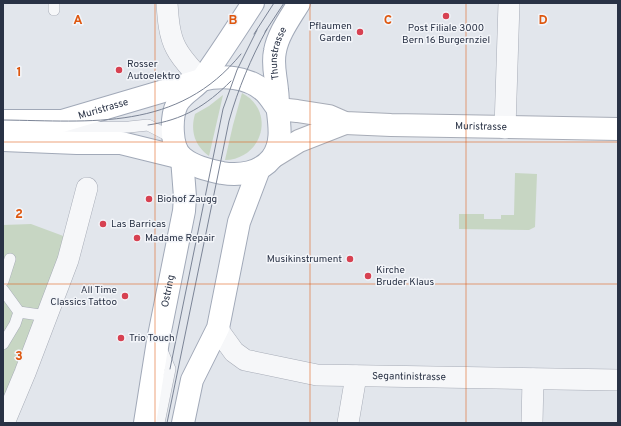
<svg xmlns="http://www.w3.org/2000/svg" width="621" height="426" font-family="Overpass,sans-serif">
  <rect width="100%" height="100%" fill="#e2e6ec"/>
  <g fill="#c7d6c3">
    <path d="M 242,93 C 276,111 263,159 225,160 L 233,125 Z"/>
    <path d="M 223,95 L 209,156 C 195,146 190,131 195,114 L 209,106 Z"/>
    <path d="M 515,173 L 537,174 L 535,227 L 529,230 L 459,229 L 459,214 L 484,214 L 484,219 L 501,219 L 501,215 L 514,215 Z"/>
    <path d="M 31,224 L 66,237 L 3,404 L 3,225 Z"/>
  </g>
  <g fill="none" stroke-linecap="round" stroke-linejoin="round">
    <defs>
      <g id="service">
        <path d="M 54,3 L 54,10"/>
        <path d="M 63,128 L 129,127 L 148,125 L 173,138"/>
        <path d="M 3,281 L 10,259"/>
        <path d="M 3,290 L 19,312 L 47,316"/>
        <path d="M 3,344 L 15,324 L 19,312"/>
        <path d="M 159,423 L 170,369 L 160,346"/>
      </g>
      <g id="minor">
        <path d="M 167,3 C 168,18 169,35 176,48 C 182,60 193,70 201,80"/>
        <path d="M 505,128 L 509,3"/>
        <path id="s1" d="M 218,328 L 221,334 L 234,352 L 245,360 L 317,375 L 618,380"/>
        <path d="M 4,423 L 25,373 L 68,260 L 87,188"/>
        <path d="M 348,423 L 356,376"/>
        <path d="M 532,423 L 533,379"/>
      </g>
      <g id="secondary">
        <path id="s2" d="M 278,109 L 297,111 L 329,116 L 345,123 L 391,125 L 618,129"/>
        <path d="M 273,157 L 299,141 L 345,123"/>
      </g>
      <g id="primary">
        <path id="s3" d="M 253,3 C 237,28 220,54 203,78 C 196,88 183,93 177,104 C 171,117 170,148 183,158 C 194,167 209,170 222,173 C 240,176 260,173 272,158 C 282,144 280,128 278,112 C 278,104 278,97 277,90 C 276,77 272,65 275,51 C 278,34 290,18 299,3"/>
        <path id="s4" d="M 3,121 L 62,121 L 201,80 C 222,75 248,76 265,92 C 270,97 274,104 278,109"/>
        <path d="M 3,140 L 77,143 L 121,143 L 182,158"/>
        <path id="s5" d="M 145,423 L 158,341 L 184,211 L 185,197 L 182,158"/>
        <path d="M 183,423 L 192,380 L 218,328 L 239,222 L 259,169"/>
      </g>
    </defs>
    <use href="#service" stroke="#a7acb7" stroke-width="12"/>
    <use href="#minor" stroke="#a7acb7" stroke-width="22"/>
    <use href="#secondary" stroke="#a7acb7" stroke-width="24"/>
    <use href="#primary" stroke="#a1a9b8" stroke-width="24"/>
    <use href="#service" stroke="#f6f7f9" stroke-width="11"/>
    <use href="#minor" stroke="#f6f7f9" stroke-width="21"/>
    <use href="#secondary" stroke="#fff" stroke-width="22"/>
    <use href="#primary" stroke="#fff" stroke-width="22"/>
    <g stroke="#7b8496" stroke-width="1">
      <path d="M 265,32 L 284,3"/>
      <path d="M 254,34 L 274,3"/>
      <path d="M 3,120 C 92,121 178,132 241,54"/>
      <path d="M 148,125 C 183,120 206,106 231,81"/>
      <path d="M 170,369 L 223,109 L 237,70 L 257,30"/>
      <path d="M 167,423 L 229,121 C 238,89 251,58 267,29"/>
    </g>
  </g>
  <path fill="none" stroke="#de570f" stroke-width="1" stroke-opacity="0.55" d="M 155,3 L 155,423M 310,3 L 310,423M 466,3 L 466,423M 3,142 L 618,142M 3,284 L 618,284"/>
  <g fill="#d74151" stroke="#f3f5f9" stroke-width="1.5">
    <circle cx="446" cy="16" r="4"/>
    <circle cx="360" cy="32" r="4"/>
    <circle cx="119" cy="70" r="4"/>
    <circle cx="149" cy="199" r="4"/>
    <circle cx="103" cy="224" r="4"/>
    <circle cx="137" cy="238" r="4"/>
    <circle cx="350" cy="259" r="4"/>
    <circle cx="368" cy="276" r="4"/>
    <circle cx="125" cy="296" r="4"/>
    <circle cx="121" cy="338" r="4"/>
  </g>
  <g text-anchor="middle" dominant-baseline="central" stroke-width="3" stroke-linejoin="round" paint-order="stroke">
    <g font-size="10" fill="#293245" stroke="#f3f5f9" text-anchor="start">
      <text x="352" y="26" text-anchor="end">Pflaumen<tspan x="352" dy="12">Garden</tspan></text>
      <text x="446" y="28" text-anchor="middle">Post Filiale 3000<tspan x="446" dy="12">Bern 16 Burgernziel</tspan></text>
      <text x="127" y="64">Rosser<tspan x="127" dy="12">Autoelektro</tspan></text>
      <text x="157" y="199">Biohof Zaugg</text>
      <text x="111" y="224">Las Barricas</text>
      <text x="145" y="238">Madame Repair</text>
      <text x="342" y="259" text-anchor="end">Musikinstrument</text>
      <text x="376" y="270">Kirche<tspan x="376" dy="12">Bruder Klaus</tspan></text>
      <text x="117" y="290" text-anchor="end">All Time<tspan x="117" dy="12">Classics Tattoo</tspan></text>
      <text x="129" y="338">Trio Touch</text>
    </g>
    <g font-size="10" fill="#293245" stroke="#f3f5f9">
      <text stroke="none"><textPath href="#s3" startOffset="388">Thunstrasse</textPath></text>
      <text stroke="none"><textPath href="#s4" startOffset="102">Muristrasse</textPath></text>
      <text stroke="none"><textPath href="#s2" startOffset="205">Muristrasse</textPath></text>
      <text stroke="none"><textPath href="#s5" startOffset="134">Ostring</textPath></text>
      <text stroke="none"><textPath href="#s1" startOffset="208">Segantinistrasse</textPath></text>
    </g>
  </g>
  <g font-size="13" text-anchor="middle" font-weight="bold" fill="#de570f" stroke="#f3f5f9" stroke-width="3" stroke-linejoin="round" paint-order="stroke">
    <text x="78" y="24">A</text>
    <text x="233" y="24">B</text>
    <text x="388" y="24">C</text>
    <text x="543" y="24">D</text>
    <text x="19" y="76">1</text>
    <text x="19" y="218">2</text>
    <text x="19" y="360">3</text>
  </g>
  <rect width="621" height="426" fill="none" stroke="#293245" stroke-width="8"/>
</svg>
